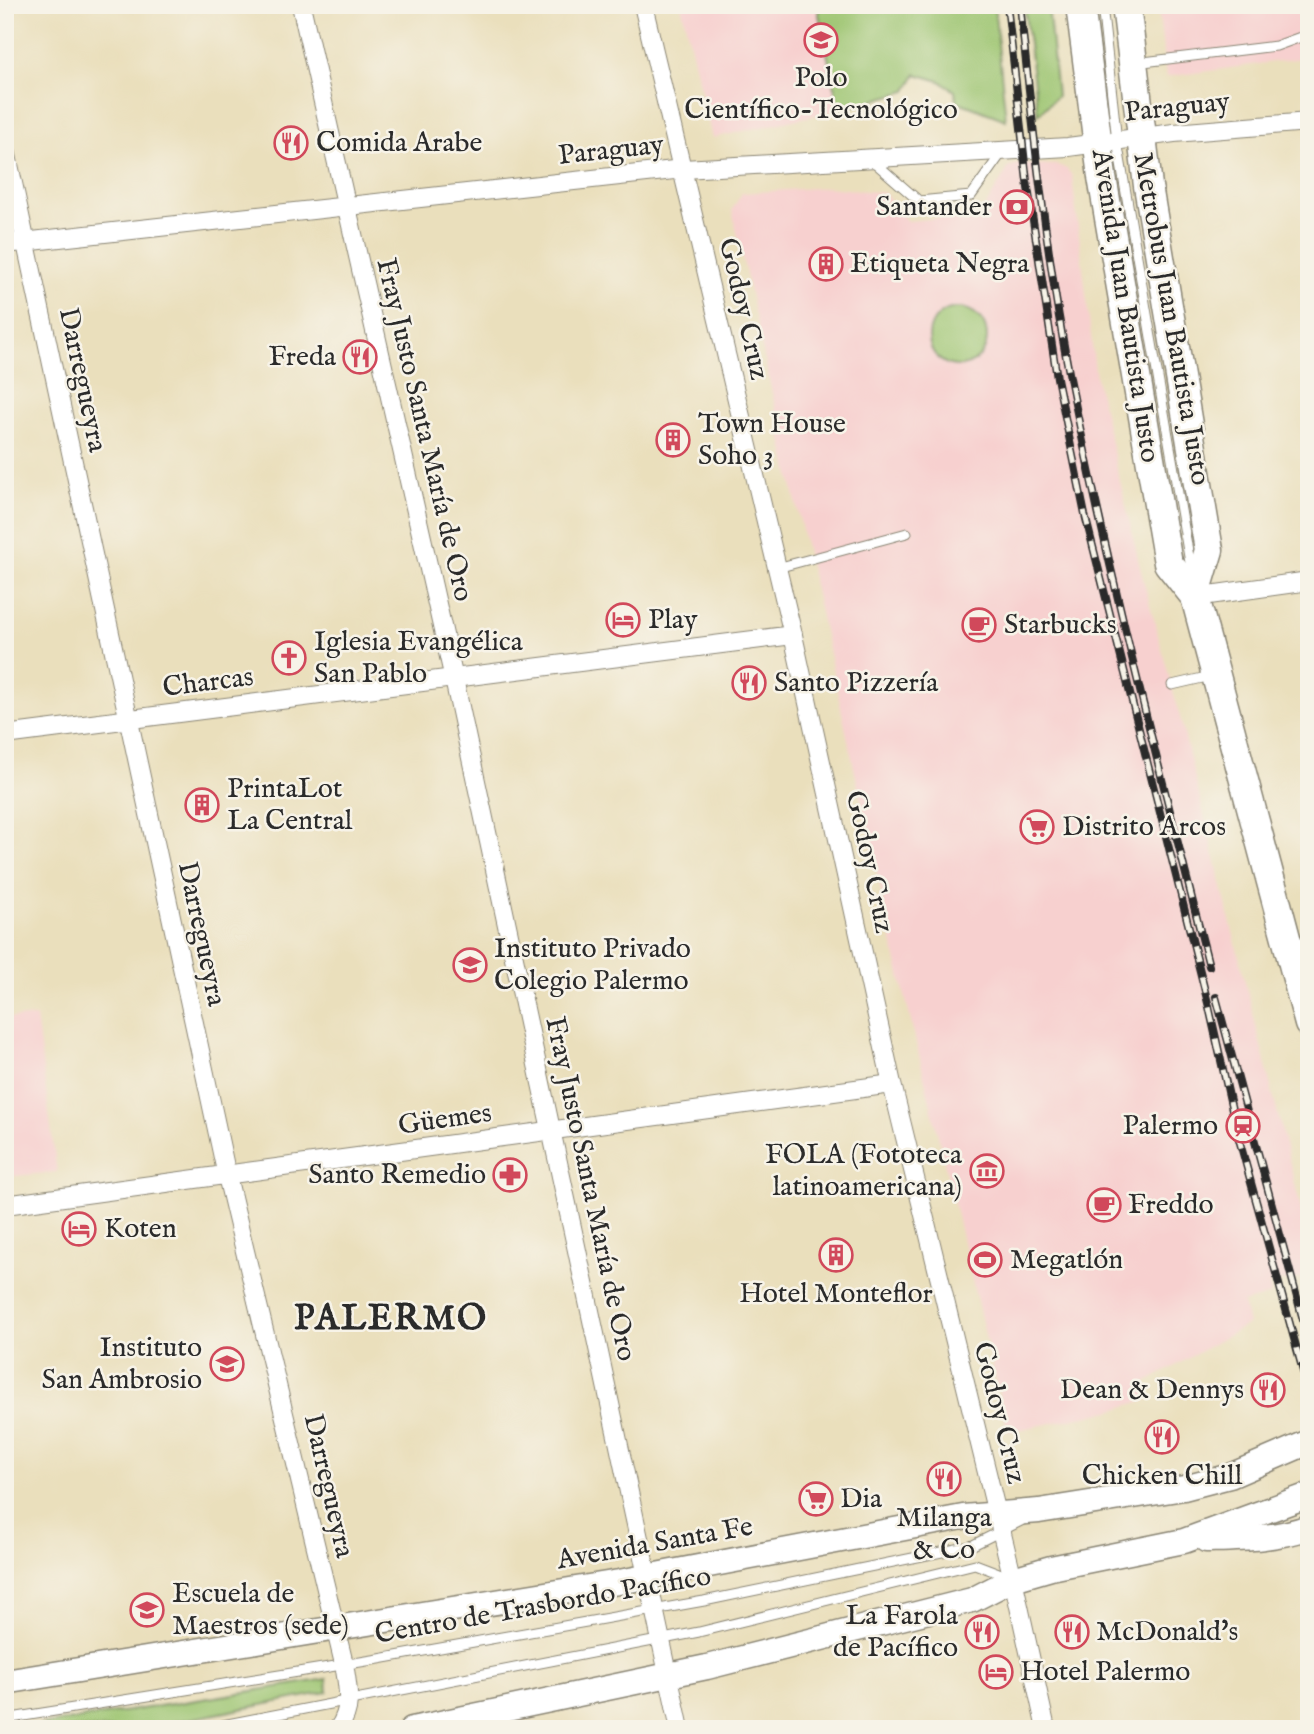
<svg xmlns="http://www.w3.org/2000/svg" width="1314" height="1734" font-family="'IM FELL English',serif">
  <rect width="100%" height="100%" fill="#f7f3e8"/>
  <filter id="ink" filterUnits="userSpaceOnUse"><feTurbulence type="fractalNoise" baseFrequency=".0143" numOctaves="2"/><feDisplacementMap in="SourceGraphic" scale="14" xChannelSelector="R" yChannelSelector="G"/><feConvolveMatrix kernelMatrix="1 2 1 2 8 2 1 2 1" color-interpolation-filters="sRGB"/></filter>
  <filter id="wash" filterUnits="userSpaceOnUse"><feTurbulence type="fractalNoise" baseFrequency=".00686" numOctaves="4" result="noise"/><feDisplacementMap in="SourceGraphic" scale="28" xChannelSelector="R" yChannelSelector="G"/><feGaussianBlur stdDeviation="1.57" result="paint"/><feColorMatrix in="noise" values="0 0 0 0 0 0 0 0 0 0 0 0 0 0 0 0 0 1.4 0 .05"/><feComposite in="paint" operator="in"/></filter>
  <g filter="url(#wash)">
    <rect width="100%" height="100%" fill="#eadfbc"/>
    <g fill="#f7d0cf">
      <path d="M 681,5 L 951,5 L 955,91 L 940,81 L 916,74 L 907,91 L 839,110 L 712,138 Z"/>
      <path d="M 1158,5 L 1309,5 L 1309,57 L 1166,77 Z"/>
      <path d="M 1017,164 L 1058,165 L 1067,169 L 1072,176 L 1096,378 L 1141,571 L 1180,717 L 1309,1241 L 1309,1277 L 1269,1284 L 1271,1295 L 1243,1303 L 1248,1324 L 1147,1382 L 1149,1399 L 1110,1411 L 1008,1432 L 891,937 L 732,210 L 742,193 L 828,187 L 885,193 L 907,221 L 981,214 L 1009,167 Z"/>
      <path d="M 36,1017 L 57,1172 L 5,1177 L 5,1018 Z"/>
    </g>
    <g fill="#9dc571" stroke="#64784e" stroke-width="2">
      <path d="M 817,5 L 994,5 L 1006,120 L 956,101 L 955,91 L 940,81 L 916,74 L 907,91 L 839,110 Z"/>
      <path d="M 1024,5 L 1048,5 L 1057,96 L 1038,115 Z"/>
      <circle cx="958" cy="337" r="29"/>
      <path d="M 327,1679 L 328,1692 L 139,1729 L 17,1729 Z"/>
    </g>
  </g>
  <g filter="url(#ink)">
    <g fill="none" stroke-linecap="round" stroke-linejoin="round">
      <defs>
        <g id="lane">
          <path d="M 1102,5 L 1117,141 L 1192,574"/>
          <path d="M 1135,63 L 1276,46 L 1309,34"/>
          <path d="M 873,161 L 919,201 L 971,196 L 1003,151"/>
          <path d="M 777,568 L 907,533"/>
          <path d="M 1172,685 L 1211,676"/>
          <path d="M 5,1719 L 379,1659 L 704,1601 L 971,1546 L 1021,1521"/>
          <path d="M 202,1729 L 699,1632 L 975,1564 L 1009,1577"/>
        </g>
        <g id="street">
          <path d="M 301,5 L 454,679 L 680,1729"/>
          <path d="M 643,5 L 793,635 L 892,1084 L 1013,1579 L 1046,1729"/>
          <path d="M 5,146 L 227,1176 L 344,1664 C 348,1688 353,1708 338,1729"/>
          <path d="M 5,244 L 683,169 L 1068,147 L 1174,133 L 1309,122"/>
          <path d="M 1195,597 L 1309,581"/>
          <path d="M 5,735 L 793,635"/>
          <path d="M 5,1205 L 892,1084"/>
        </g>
        <g id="secondary">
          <path d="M 1206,1540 C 1240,1539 1276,1539 1309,1527"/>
          <path d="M 5,1682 L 619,1582 L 963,1517 L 1039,1511 L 1184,1488 L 1230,1476 L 1309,1442"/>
          <path d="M 412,1729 L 707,1667 L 972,1600 L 1013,1579 L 1051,1568 L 1184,1541 L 1309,1495"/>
        </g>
        <g id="primary">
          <path d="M 1080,5 L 1102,177 L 1168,563 L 1195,597 L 1309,1024"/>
          <path d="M 1126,5 L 1148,186 L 1209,550 L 1195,597"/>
        </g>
      </defs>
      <use href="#lane" stroke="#8a8574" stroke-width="11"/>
      <use href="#street" stroke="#8a8574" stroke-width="20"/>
      <use href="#secondary" stroke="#8a8574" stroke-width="27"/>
      <use href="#primary" stroke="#8a8574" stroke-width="31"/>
      <use href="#lane" stroke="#fff" stroke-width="9"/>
      <use href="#street" stroke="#fff" stroke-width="18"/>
      <use href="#secondary" stroke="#fff" stroke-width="24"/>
      <use href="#primary" stroke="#fff" stroke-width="28"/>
      <defs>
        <g id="rail">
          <path d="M 1007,5 L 1027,181 L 1057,378 L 1085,515 L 1209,1007 L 1237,1132 L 1309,1393"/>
          <path d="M 1020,5 C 1033,130 1046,255 1070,378 C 1109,576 1160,771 1209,966"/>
          <path d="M 1216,997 L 1309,1342"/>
        </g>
      </defs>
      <use href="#rail" stroke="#2b2b2b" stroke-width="8"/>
      <use href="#rail" stroke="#f7f3e8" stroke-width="5" stroke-dasharray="16" stroke-linecap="butt"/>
    </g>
  </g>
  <defs>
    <symbol id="university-ring" viewBox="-11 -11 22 22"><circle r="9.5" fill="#f7f3e8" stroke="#d1495b" stroke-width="1.5"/><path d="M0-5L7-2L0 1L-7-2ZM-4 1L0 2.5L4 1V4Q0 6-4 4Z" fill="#d1495b"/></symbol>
    <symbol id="restaurant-ring" viewBox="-11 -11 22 22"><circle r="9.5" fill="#f7f3e8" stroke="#d1495b" stroke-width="1.5"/><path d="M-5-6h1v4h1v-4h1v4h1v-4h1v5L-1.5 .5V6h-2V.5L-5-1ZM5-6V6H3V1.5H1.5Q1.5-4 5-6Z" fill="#d1495b"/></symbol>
    <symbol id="bank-ring" viewBox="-11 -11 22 22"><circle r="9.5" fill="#f7f3e8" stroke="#d1495b" stroke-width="1.5"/><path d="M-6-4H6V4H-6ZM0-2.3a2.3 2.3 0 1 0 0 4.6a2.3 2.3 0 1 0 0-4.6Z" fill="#d1495b"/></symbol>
    <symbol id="building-ring" viewBox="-11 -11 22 22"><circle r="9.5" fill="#f7f3e8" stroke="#d1495b" stroke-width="1.5"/><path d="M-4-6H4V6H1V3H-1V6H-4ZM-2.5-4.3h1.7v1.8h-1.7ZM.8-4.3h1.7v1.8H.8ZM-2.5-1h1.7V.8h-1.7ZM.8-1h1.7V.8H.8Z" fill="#d1495b"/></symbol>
    <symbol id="hotel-ring" viewBox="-11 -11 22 22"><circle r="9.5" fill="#f7f3e8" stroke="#d1495b" stroke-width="1.5"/><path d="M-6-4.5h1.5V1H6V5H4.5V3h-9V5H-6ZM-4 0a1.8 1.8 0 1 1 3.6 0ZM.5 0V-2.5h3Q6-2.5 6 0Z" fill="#d1495b"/></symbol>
    <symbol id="cafe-ring" viewBox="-11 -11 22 22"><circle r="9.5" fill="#f7f3e8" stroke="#d1495b" stroke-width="1.5"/><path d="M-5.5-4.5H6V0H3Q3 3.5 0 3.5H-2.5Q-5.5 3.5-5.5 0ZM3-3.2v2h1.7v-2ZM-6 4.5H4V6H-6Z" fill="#d1495b"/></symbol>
    <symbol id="church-ring" viewBox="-11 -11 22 22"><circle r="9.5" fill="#f7f3e8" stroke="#d1495b" stroke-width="1.5"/><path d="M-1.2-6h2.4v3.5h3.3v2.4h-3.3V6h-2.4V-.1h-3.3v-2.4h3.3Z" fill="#d1495b"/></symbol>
    <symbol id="supermarket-ring" viewBox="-11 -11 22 22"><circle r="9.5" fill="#f7f3e8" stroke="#d1495b" stroke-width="1.5"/><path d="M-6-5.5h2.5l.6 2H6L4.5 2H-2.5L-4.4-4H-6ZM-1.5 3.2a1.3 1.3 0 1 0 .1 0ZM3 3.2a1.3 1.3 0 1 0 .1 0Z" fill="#d1495b"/></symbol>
    <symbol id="school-ring" viewBox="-11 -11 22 22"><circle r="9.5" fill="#f7f3e8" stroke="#d1495b" stroke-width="1.5"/><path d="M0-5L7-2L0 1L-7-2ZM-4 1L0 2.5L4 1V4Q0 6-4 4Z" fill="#d1495b"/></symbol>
    <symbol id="station-ring" viewBox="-11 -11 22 22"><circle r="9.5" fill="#f7f3e8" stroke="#d1495b" stroke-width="1.5"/><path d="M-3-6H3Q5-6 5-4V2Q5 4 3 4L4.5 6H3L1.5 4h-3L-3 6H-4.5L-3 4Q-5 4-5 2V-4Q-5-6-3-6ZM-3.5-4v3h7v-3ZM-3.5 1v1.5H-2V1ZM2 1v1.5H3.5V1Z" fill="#d1495b"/></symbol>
    <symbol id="museum-ring" viewBox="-11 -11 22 22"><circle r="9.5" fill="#f7f3e8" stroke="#d1495b" stroke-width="1.5"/><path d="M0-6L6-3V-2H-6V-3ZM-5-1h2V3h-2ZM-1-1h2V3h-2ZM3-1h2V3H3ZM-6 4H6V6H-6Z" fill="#d1495b"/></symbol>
    <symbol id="pharmacy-ring" viewBox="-11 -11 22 22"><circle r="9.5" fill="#f7f3e8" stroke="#d1495b" stroke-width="1.5"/><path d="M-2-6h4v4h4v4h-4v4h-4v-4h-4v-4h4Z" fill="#d1495b"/></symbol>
    <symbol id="stadium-ring" viewBox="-11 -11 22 22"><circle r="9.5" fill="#f7f3e8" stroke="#d1495b" stroke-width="1.5"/><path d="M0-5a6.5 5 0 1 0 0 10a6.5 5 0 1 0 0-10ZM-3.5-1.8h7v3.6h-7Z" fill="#d1495b"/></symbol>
  </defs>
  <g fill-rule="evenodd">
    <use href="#university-ring" x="802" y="21" width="38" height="38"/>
    <use href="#restaurant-ring" x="272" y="124" width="38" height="38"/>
    <use href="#bank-ring" x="998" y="188" width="38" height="38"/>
    <use href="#building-ring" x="807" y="245" width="38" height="38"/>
    <use href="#restaurant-ring" x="341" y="338" width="38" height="38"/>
    <use href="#building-ring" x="654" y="421" width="38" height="38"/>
    <use href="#hotel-ring" x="604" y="601" width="38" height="38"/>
    <use href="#cafe-ring" x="960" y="606" width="38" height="38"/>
    <use href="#church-ring" x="270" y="639" width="38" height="38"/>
    <use href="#restaurant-ring" x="730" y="664" width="38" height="38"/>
    <use href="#building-ring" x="183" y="786" width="38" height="38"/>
    <use href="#supermarket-ring" x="1018" y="808" width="38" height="38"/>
    <use href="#school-ring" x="451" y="946" width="38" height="38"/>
    <use href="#station-ring" x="1224" y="1107" width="38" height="38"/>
    <use href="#museum-ring" x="968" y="1152" width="38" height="38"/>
    <use href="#pharmacy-ring" x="491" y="1156" width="38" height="38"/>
    <use href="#cafe-ring" x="1085" y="1186" width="38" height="38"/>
    <use href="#hotel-ring" x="60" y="1210" width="38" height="38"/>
    <use href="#building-ring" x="817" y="1236" width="38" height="38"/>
    <use href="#stadium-ring" x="966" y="1241" width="38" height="38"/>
    <use href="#school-ring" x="208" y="1345" width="38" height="38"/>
    <use href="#restaurant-ring" x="1249" y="1371" width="38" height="38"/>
    <use href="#restaurant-ring" x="1143" y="1418" width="38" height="38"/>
    <use href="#restaurant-ring" x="925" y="1460" width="38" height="38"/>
    <use href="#supermarket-ring" x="797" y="1480" width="38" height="38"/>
    <use href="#university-ring" x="128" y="1591" width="38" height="38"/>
    <use href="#restaurant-ring" x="963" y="1613" width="38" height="38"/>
    <use href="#restaurant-ring" x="1053" y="1613" width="38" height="38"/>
    <use href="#hotel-ring" x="977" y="1653" width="38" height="38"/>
  </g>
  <g text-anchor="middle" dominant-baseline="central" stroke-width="5" stroke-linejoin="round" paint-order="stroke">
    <g font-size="28" fill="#2b2b2b" stroke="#f7f3e8" text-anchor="start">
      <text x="821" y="78" text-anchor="middle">Polo<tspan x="821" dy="32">Científico-Tecnológico</tspan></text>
      <text x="316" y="143">Comida Arabe</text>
      <text x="992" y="207" text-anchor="end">Santander</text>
      <text x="850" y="264">Etiqueta Negra</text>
      <text x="336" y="357" text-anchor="end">Freda</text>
      <text x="698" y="424">Town House<tspan x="698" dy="32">Soho 3</tspan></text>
      <text x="648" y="620">Play</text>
      <text x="1004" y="625">Starbucks</text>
      <text x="314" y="642">Iglesia Evangélica<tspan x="314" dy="32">San Pablo</tspan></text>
      <text x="774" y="683">Santo Pizzería</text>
      <text x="227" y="789">PrintaLot<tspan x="227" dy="32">La Central</tspan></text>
      <text x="1062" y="827">Distrito Arcos</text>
      <text x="494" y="949">Instituto Privado<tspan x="494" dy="32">Colegio Palermo</tspan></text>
      <text x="1218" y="1126" text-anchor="end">Palermo</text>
      <text x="962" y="1155" text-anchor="end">FOLA (Fototeca<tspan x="962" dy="32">latinoamericana)</tspan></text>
      <text x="486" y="1175" text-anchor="end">Santo Remedio</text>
      <text x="1128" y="1205">Freddo</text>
      <text x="104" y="1229">Koten</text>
      <text x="1010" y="1260">Megatlón</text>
      <text x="836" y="1294" text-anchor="middle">Hotel Monteflor</text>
      <text x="202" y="1348" text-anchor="end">Instituto<tspan x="202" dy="32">San Ambrosio</tspan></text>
      <text x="1244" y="1390" text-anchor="end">Dean &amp; Dennys</text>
      <text x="1162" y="1476" text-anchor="middle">Chicken Chill</text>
      <text x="840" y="1499">Dia</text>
      <text x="944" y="1518" text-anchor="middle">Milanga<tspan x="944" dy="32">&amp; Co</tspan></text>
      <text x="172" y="1594">Escuela de<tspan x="172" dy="32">Maestros (sede)</tspan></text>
      <text x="958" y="1616" text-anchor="end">La Farola<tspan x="958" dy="32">de Pacífico</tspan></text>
      <text x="1096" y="1632">McDonald's</text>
      <text x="1020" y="1672">Hotel Palermo</text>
    </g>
    <g font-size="28" fill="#2b2b2b" stroke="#f7f3e8">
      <text transform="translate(1177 108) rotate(-6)">Paraguay</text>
      <text transform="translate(611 151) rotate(-6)">Paraguay</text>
      <text transform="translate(1125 306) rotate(81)">Avenida Juan Bautista Justo</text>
      <text transform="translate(743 309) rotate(77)">Godoy Cruz</text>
      <text transform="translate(1171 319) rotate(80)">Metrobus Juan Bautista Justo</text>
      <text transform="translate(82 380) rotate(78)">Darregueyra</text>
      <text transform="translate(424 430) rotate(77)">Fray Justo Santa María de Oro</text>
      <text transform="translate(208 683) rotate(-7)">Charcas</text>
      <text transform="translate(869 862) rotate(78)">Godoy Cruz</text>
      <text transform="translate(201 934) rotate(78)">Darregueyra</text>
      <text transform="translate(445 1120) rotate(-8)">Güemes</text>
      <text transform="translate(590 1189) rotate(78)">Fray Justo Santa María de Oro</text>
      <text transform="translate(999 1413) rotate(76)">Godoy Cruz</text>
      <text transform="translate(328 1486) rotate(77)">Darregueyra</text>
      <text transform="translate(655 1544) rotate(-10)">Avenida Santa Fe</text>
      <text transform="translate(543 1606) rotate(-10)">Centro de Trasbordo Pacífico</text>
    </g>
    <g font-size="35" font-weight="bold" letter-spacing="2" fill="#2b2b2b" stroke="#f7f3e8">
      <text x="391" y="1319">PALERMO</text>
    </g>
  </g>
  <rect width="1314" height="1734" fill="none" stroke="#f7f3e8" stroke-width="28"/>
</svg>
